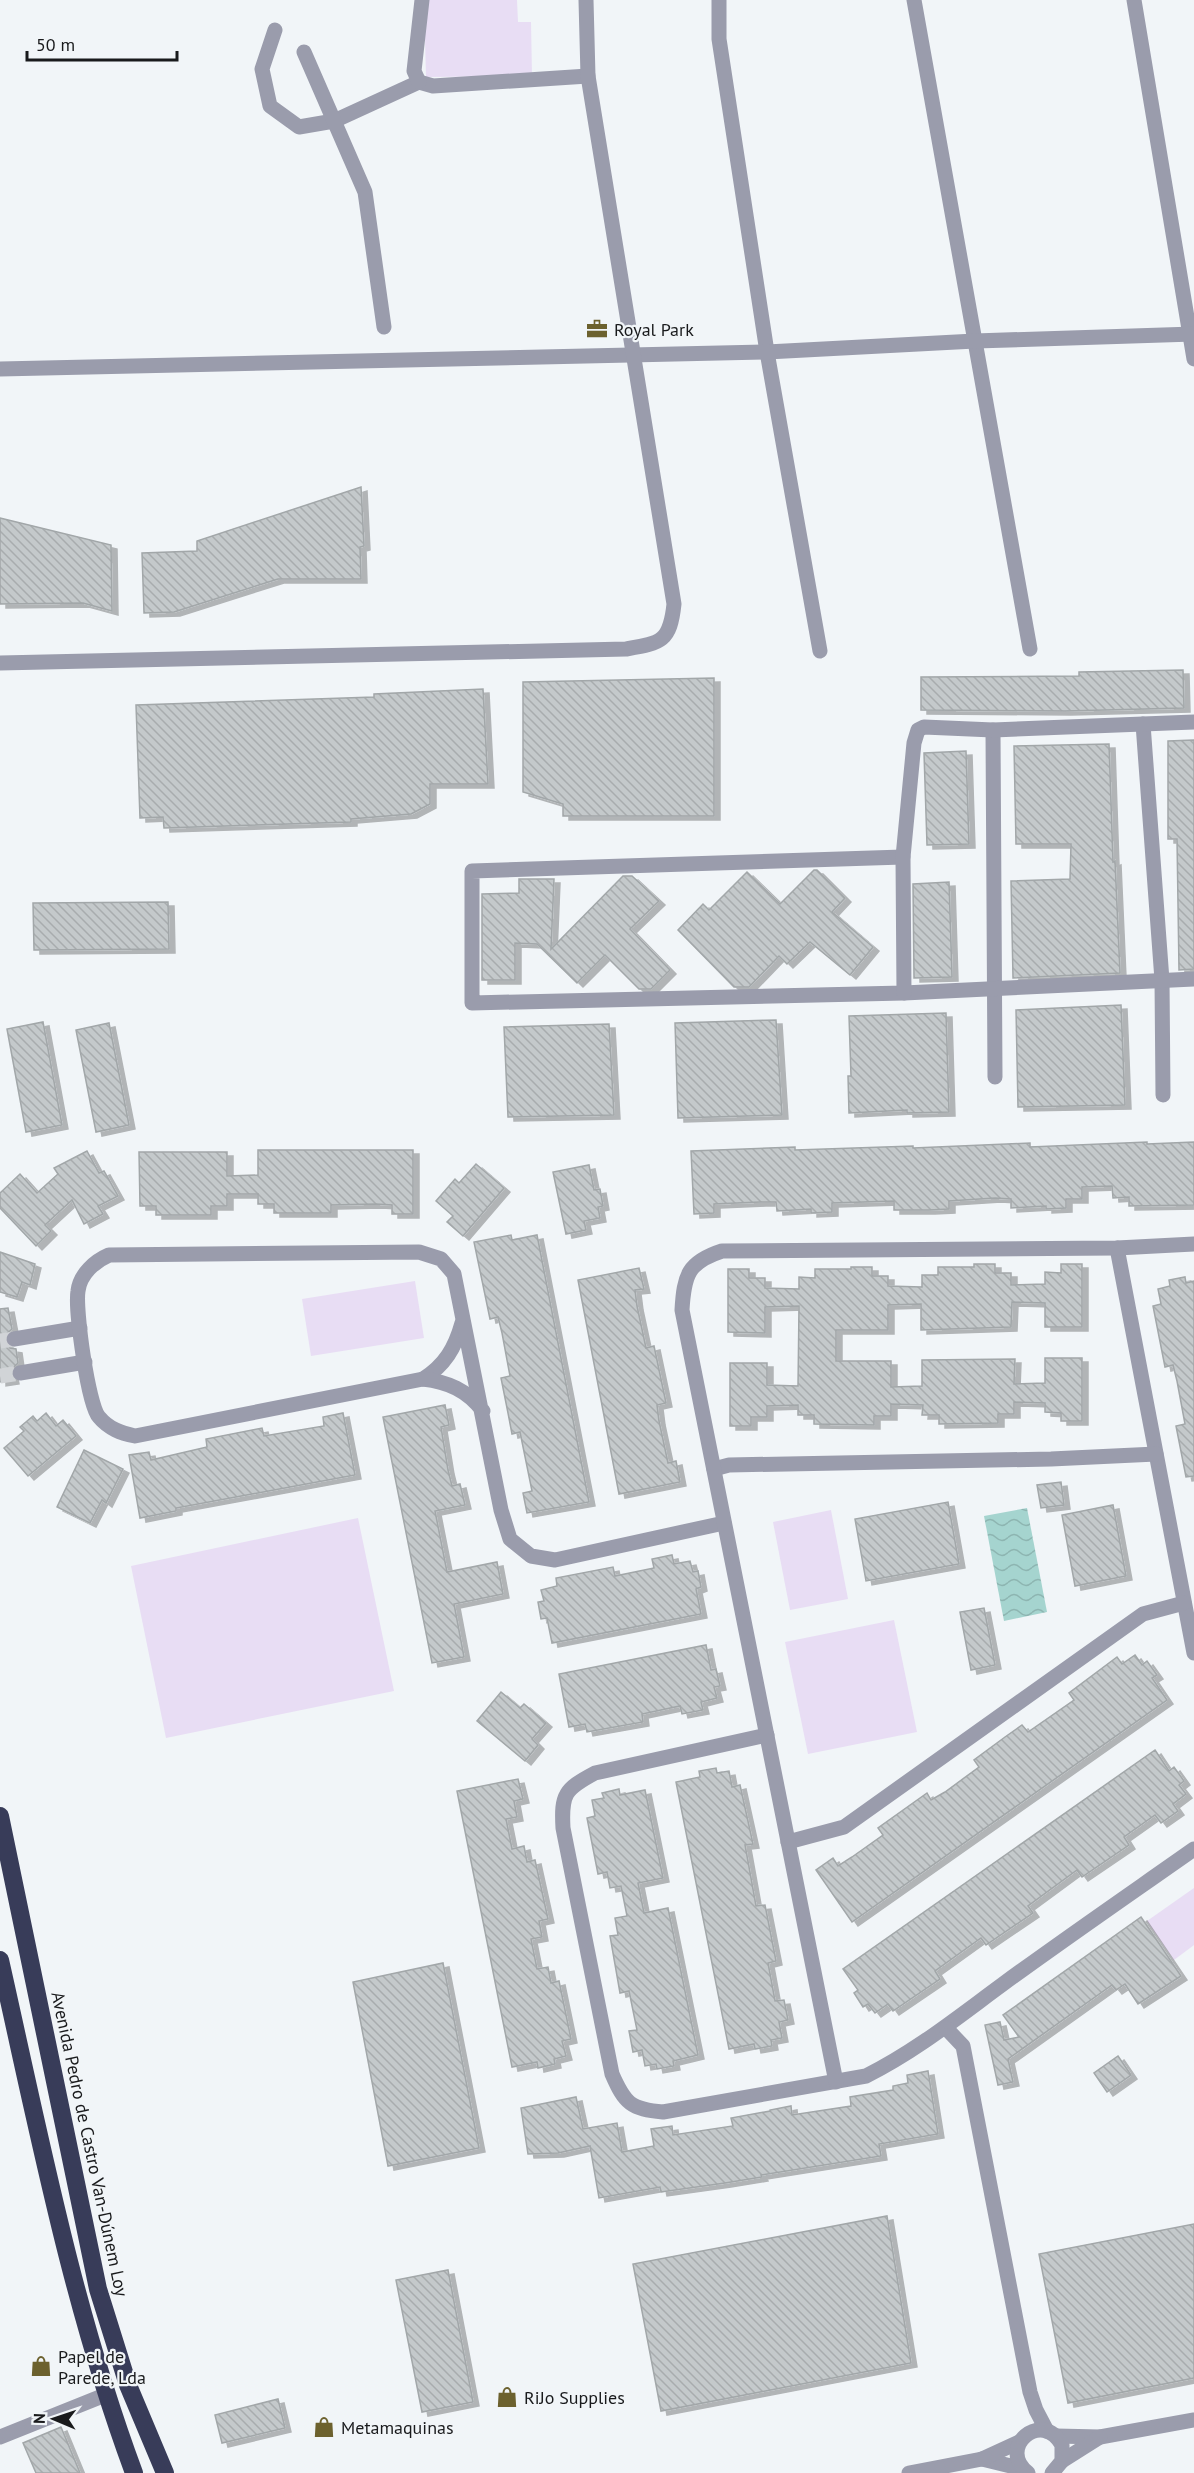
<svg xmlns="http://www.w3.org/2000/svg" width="1194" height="2473" font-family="'PT Sans',sans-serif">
  <defs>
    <pattern id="water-waves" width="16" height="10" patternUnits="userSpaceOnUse" patternTransform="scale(1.5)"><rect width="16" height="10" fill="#a5d4cf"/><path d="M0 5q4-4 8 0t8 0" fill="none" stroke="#8db5b1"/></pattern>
    <pattern id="building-back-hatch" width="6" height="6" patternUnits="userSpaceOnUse" patternTransform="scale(1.5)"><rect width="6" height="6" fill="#c4c9cb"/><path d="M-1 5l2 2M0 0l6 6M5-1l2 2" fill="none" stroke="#a8acae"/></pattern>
    <filter id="shadow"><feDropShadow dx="6" dy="4" stdDeviation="0" flood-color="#0004"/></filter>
  </defs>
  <rect width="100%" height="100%" fill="#f1f5f8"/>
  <g fill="#e8ddf4">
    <path d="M 424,0 L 517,0 L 518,22 L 531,22 L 532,76 L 426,77 Z"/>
    <path d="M 415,1281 L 424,1338 L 311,1356 L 302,1299 Z"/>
    <path d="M 831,1510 L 848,1599 L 790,1610 L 773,1522 Z"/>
    <path d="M 358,1518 L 394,1691 L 166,1738 L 131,1566 Z"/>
    <path d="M 894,1620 L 917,1732 L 808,1754 L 785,1642 Z"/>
    <path d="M 1194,1888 L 1194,1945 L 1174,1960 L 1147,1921 Z"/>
  </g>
  <path fill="url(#water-waves)" d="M 1027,1508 L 1047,1612 L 1004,1621 L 984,1516 Z"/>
  <g fill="url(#building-back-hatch)" stroke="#a2a7a9" stroke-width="1.5" filter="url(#shadow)">
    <path d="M 361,487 L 364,546 L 360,547 L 361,579 L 278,579 L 174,612 L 144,613 L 142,553 L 197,551 L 197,541 Z"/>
    <path d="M 0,518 L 111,545 L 112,611 L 83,603 L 0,604 Z"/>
    <path d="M 1183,670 L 1184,708 L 1065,711 L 921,710 L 921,677 L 1079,676 L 1079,672 Z"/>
    <path d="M 714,678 L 714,816 L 563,816 L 563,804 L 523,792 L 523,682 Z"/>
    <path d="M 483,689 L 488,784 L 430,784 L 430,804 L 411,814 L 351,819 L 351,822 L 164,828 L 163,817 L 140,818 L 136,705 L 374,697 L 374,694 Z"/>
    <path d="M 1194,740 L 1194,969 L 1179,970 L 1177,839 L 1168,839 L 1168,741 Z"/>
    <path d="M 1109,744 L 1113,862 L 1115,861 L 1120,973 L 1013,978 L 1011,881 L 1070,879 L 1071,844 L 1016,844 L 1014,746 Z"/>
    <path d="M 966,751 L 969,844 L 927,845 L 924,753 Z"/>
    <path d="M 814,870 L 817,870 L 845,898 L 832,912 L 873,947 L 850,975 L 810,942 L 787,964 L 779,956 L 749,987 L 734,987 L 678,930 L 703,904 L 709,910 L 747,872 L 780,904 Z"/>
    <path d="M 623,876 L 632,876 L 659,901 L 630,929 L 670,970 L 651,989 L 639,989 L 605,955 L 577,983 L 537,944 L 515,943 L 515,980 L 482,980 L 482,894 L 519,893 L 519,879 L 554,879 L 551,949 Z"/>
    <path d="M 949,882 L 952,977 L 914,978 L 913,884 Z"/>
    <path d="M 168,902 L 169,949 L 34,950 L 33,903 Z"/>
    <path d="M 1121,1005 L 1125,1105 L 1018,1107 L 1016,1010 Z"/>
    <path d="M 946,1013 L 949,1112 L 907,1113 L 907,1110 L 849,1113 L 848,1076 L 851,1076 L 849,1016 Z"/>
    <path d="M 776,1020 L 782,1115 L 678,1118 L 675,1023 Z"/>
    <path d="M 43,1022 L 62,1125 L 26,1132 L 7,1029 Z"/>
    <path d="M 109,1023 L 129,1125 L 96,1132 L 76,1030 Z"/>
    <path d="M 609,1024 L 614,1115 L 508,1117 L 504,1027 Z"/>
    <path d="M 1147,1142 L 1147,1144 L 1194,1142 L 1194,1205 L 1129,1206 L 1129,1197 L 1113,1198 L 1112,1186 L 1082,1187 L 1082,1199 L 1066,1199 L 1066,1208 L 1046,1209 L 1046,1206 L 1011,1208 L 1011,1199 L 995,1198 L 949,1201 L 949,1209 L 929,1210 L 894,1210 L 894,1201 L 832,1203 L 832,1212 L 811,1213 L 811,1209 L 777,1211 L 776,1202 L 760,1202 L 714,1204 L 714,1213 L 694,1214 L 691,1151 L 795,1147 L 795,1150 L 913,1146 L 913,1148 L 1030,1143 L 1030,1147 Z"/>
    <path d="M 258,1150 L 413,1150 L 413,1214 L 392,1214 L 392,1205 L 376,1204 L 331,1205 L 331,1213 L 274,1213 L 274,1204 L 258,1204 L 258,1194 L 227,1194 L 227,1206 L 211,1206 L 211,1215 L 156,1215 L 156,1206 L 140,1206 L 139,1152 L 227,1152 L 227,1176 L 258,1175 Z"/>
    <path d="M 87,1151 L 99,1173 L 104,1171 L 118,1196 L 98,1206 L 103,1214 L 84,1224 L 72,1200 L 45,1225 L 51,1231 L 36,1246 L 0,1208 L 0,1193 L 20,1174 L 37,1193 L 58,1174 L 54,1168 Z"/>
    <path d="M 476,1164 L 504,1188 L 463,1236 L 447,1222 L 453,1216 L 436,1201 L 455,1179 L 459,1183 Z"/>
    <path d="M 589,1165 L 594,1190 L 600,1189 L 603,1206 L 598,1207 L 600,1218 L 584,1221 L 586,1230 L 566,1234 L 553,1172 Z"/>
    <path d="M 511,1235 L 512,1240 L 537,1235 L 589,1502 L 527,1513 L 523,1493 L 532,1491 L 520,1432 L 512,1434 L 508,1413 L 501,1378 L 510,1376 L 502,1333 L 498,1317 L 490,1319 L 474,1242 Z"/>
    <path d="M 0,1252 L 35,1264 L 30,1285 L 22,1282 L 17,1297 L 0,1292 Z"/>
    <path d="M 974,1264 L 995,1264 L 995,1273 L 1011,1273 L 1011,1285 L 1045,1284 L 1045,1272 L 1061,1273 L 1061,1264 L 1082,1264 L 1082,1327 L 1045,1327 L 1045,1303 L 1012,1302 L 1011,1327 L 921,1330 L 921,1304 L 888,1305 L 888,1330 L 836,1330 L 836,1361 L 891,1361 L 891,1387 L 922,1386 L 922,1360 L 1015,1359 L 1014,1384 L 1045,1383 L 1045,1358 L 1082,1358 L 1082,1421 L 1061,1421 L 1061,1413 L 1045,1412 L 1045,1403 L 1014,1402 L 1014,1414 L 998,1414 L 998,1423 L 939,1424 L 939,1415 L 922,1415 L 923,1405 L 891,1404 L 891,1416 L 874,1416 L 874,1425 L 814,1424 L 814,1415 L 798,1415 L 798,1405 L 767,1406 L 767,1417 L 751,1417 L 751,1426 L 730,1426 L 730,1363 L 767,1363 L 767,1385 L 798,1386 L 799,1306 L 765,1307 L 765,1333 L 728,1332 L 728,1269 L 749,1269 L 749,1278 L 765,1278 L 765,1288 L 799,1289 L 799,1277 L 815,1278 L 815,1269 L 851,1269 L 851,1267 L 872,1267 L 872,1276 L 888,1276 L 888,1286 L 922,1287 L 922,1275 L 938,1275 L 938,1267 L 974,1267 Z"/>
    <path d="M 639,1268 L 644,1289 L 635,1290 L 637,1306 L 646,1348 L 654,1346 L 666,1403 L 657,1405 L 659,1421 L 668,1463 L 676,1461 L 680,1482 L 619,1494 L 578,1280 Z"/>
    <path d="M 1185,1277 L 1186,1283 L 1194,1281 L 1194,1476 L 1186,1477 L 1176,1426 L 1185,1424 L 1177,1381 L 1173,1365 L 1165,1367 L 1153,1306 L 1161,1304 L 1158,1289 L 1170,1286 L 1169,1280 Z"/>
    <path d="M 8,1308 L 12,1329 L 5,1335 L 5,1341 L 10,1348 L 16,1349 L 18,1363 L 11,1370 L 13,1380 L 0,1382 L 0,1309 Z"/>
    <path d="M 445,1405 L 449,1425 L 441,1427 L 448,1470 L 452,1486 L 460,1484 L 465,1505 L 435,1511 L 447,1572 L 497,1562 L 503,1594 L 454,1604 L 464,1657 L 432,1663 L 383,1417 Z"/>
    <path d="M 46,1413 L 56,1426 L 63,1420 L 76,1436 L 28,1476 L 4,1448 L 24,1431 L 20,1427 L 33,1416 L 37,1421 Z"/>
    <path d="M 343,1413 L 355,1475 L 176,1508 L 176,1511 L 140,1518 L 129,1455 L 149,1452 L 151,1460 L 207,1447 L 206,1439 L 262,1428 L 264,1436 L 324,1426 L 323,1417 Z"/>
    <path d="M 84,1450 L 123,1469 L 106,1503 L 102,1500 L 90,1523 L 57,1507 Z"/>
    <path d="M 1061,1482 L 1064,1505 L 1041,1508 L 1037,1485 Z"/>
    <path d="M 948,1502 L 959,1564 L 866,1581 L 855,1519 Z"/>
    <path d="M 1113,1505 L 1126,1576 L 1075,1586 L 1062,1515 Z"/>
    <path d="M 672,1555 L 674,1564 L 690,1561 L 693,1572 L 698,1571 L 701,1587 L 696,1589 L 701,1614 L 552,1643 L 547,1618 L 541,1619 L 538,1602 L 544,1601 L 541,1590 L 557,1586 L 556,1578 L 613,1567 L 615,1576 L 654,1568 L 652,1559 Z"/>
    <path d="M 984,1608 L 995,1665 L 971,1670 L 960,1612 Z"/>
    <path d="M 706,1645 L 711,1670 L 716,1669 L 720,1686 L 714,1687 L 717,1698 L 701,1702 L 703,1710 L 682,1714 L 680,1706 L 642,1714 L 643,1722 L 587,1732 L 585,1724 L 569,1727 L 559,1674 Z"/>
    <path d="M 1135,1655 L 1142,1665 L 1147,1661 L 1157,1675 L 1152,1678 L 1167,1700 L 852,1922 L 816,1870 L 833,1858 L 838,1866 L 852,1857 L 883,1835 L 878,1828 L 927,1793 L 931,1800 L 945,1792 L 979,1767 L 974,1760 L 1005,1737 L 1022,1725 L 1028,1732 L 1074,1700 L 1069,1693 L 1117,1657 L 1122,1664 Z"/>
    <path d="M 501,1692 L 520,1708 L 524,1704 L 546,1723 L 532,1739 L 538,1745 L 525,1761 L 477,1721 Z"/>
    <path d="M 1155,1750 L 1169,1771 L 1174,1767 L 1184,1781 L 1179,1785 L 1186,1794 L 1173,1804 L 1178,1811 L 1161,1823 L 1155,1815 L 1124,1837 L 1129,1845 L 1082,1877 L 1077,1870 L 1028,1906 L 1033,1913 L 986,1945 L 981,1938 L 935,1971 L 940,1979 L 893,2011 L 888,2004 L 875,2013 L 868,2004 L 863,2007 L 854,1993 L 858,1990 L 843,1969 Z"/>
    <path d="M 716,1768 L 717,1773 L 729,1771 L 732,1787 L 740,1785 L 753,1844 L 745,1845 L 756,1906 L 765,1905 L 776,1961 L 768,1963 L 775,2001 L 784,2000 L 788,2020 L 779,2022 L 782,2038 L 771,2040 L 772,2046 L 755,2049 L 754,2044 L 729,2049 L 676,1782 L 700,1777 L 699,1771 Z"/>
    <path d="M 518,1779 L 523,1799 L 514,1801 L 517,1817 L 506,1819 L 512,1849 L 524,1846 L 527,1862 L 535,1860 L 548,1919 L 539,1921 L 542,1937 L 531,1939 L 537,1969 L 548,1967 L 551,1983 L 559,1981 L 571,2039 L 562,2041 L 566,2056 L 554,2059 L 555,2064 L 538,2068 L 537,2062 L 512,2067 L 457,1791 Z"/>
    <path d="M 619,1789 L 620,1795 L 645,1790 L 663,1878 L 638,1883 L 644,1913 L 668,1908 L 698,2055 L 673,2061 L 674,2066 L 657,2069 L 656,2064 L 645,2066 L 642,2050 L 633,2052 L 629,2031 L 637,2030 L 629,1991 L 620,1993 L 610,1936 L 618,1935 L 615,1918 L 627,1916 L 621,1886 L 610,1888 L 607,1872 L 598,1874 L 587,1818 L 595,1816 L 592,1800 L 604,1798 L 602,1793 Z"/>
    <path d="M 1141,1917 L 1181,1976 L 1138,2004 L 1125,1984 L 1116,1990 L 1112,1985 L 1008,2059 L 1013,2082 L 998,2085 L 985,2025 L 1000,2022 L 1004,2040 L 1019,2037 L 1003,2015 Z"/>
    <path d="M 443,1963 L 479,2148 L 388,2166 L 353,1982 Z"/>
    <path d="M 1118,2056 L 1131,2075 L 1107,2092 L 1094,2073 Z"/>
    <path d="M 928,2071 L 938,2134 L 879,2144 L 881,2156 L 761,2175 L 762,2177 L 725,2183 L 661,2192 L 660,2187 L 599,2198 L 590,2146 L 558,2153 L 528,2154 L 521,2108 L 576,2097 L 583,2129 L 617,2123 L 622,2152 L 654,2146 L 651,2129 L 672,2126 L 673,2135 L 733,2126 L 731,2118 L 770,2111 L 770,2110 L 791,2106 L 792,2115 L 851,2106 L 850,2097 L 893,2090 L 893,2086 L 908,2083 L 907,2075 Z"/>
    <path d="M 887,2216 L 911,2363 L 661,2411 L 633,2264 Z"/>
    <path d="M 1194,2224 L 1194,2378 L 1068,2403 L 1039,2254 Z"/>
    <path d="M 448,2270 L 473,2402 L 422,2412 L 396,2280 Z"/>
    <path d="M 278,2399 L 285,2428 L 222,2443 L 215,2415 Z"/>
    <path d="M 61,2427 L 80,2473 L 36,2473 L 23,2443 Z"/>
  </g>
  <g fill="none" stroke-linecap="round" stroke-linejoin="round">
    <g stroke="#d1d4d7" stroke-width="15" stroke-dasharray="15 8" stroke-linecap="butt">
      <path d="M 0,1341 L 14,1339"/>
      <path d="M 0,1376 L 20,1373"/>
    </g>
    <g stroke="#9a9cac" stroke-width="15">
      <path d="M 719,0 L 719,39 L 767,352 L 820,651"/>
      <path d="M 914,0 L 1030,649"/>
      <path d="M 1134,0 L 1194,359"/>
      <path d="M 275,30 L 262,69 L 270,106 L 299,127 L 334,121 L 419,82 L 433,86 L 588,76"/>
      <path d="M 304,52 L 365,192 L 384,327"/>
      <path d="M 419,82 L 414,71 L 422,0"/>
      <path d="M 0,369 L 767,352 L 975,341 L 1194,334"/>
      <path d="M 0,663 L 626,649 C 661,643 670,642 674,604 L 588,76 L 586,0"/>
      <path d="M 1143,724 L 1162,980 L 1163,1095"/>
      <path d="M 993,730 L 995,1077"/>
      <path d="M 903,857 L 472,871 L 472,1003 L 904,993 L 1194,979"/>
      <path d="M 904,993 L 903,857 L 914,743 L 918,730 L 924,727 L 993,730 L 1194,722"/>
      <path d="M 1117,1248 L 1194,1653"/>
      <path d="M 14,1339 L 80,1328"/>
      <path d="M 20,1373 L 85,1362"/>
      <path d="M 423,1379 C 445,1365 455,1348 462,1323"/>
      <path d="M 483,1411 C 467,1390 448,1382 423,1379 L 135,1436 C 121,1433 109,1429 99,1417 C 88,1405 75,1309 78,1291 C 80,1274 95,1261 109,1255 L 419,1252 L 441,1259 L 454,1274 L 501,1510 L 510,1539 L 531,1556 L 555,1560 L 724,1523"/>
      <path d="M 714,1469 L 729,1465 L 1051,1459 L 1156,1454"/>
      <path d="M 767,1735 L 595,1773 C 565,1789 561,1794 563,1828 L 612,2074 C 625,2104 631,2109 663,2112 L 866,2076 C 916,2051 958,2017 1003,1984 C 1066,1938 1130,1894 1194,1849"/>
      <path d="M 788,1842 L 844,1827 L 1143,1614 L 1184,1603"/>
      <path d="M 946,2028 L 963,2046 L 1030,2392 L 1036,2410 L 1047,2431"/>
      <path d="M 836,2082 L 682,1310 C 684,1275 688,1262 722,1251 L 1117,1248 L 1194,1244"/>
      <path d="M 1056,2436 L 1100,2437 L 1194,2420"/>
      <path d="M 0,2437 L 105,2395"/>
      <path d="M 982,2459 L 1023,2469"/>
      <path d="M 1062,2461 L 1100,2437"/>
      <path d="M 909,2473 L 982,2459 L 1019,2442"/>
      <path d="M 1028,2473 C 996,2448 1042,2408 1062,2445 L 1062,2461 L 1052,2473"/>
    </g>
    <g stroke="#383c59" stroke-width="18">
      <path d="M 0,1816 L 98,2289 L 128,2385 L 165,2473"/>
      <path d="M 0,1960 C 39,2133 72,2306 134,2473"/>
    </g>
  </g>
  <defs>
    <symbol id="office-bare" viewBox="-9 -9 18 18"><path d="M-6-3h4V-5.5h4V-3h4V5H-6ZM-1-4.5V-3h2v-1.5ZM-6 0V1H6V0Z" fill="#6c612e" stroke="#f1f5f8" stroke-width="2.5" paint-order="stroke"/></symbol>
    <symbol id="shop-bare" viewBox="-9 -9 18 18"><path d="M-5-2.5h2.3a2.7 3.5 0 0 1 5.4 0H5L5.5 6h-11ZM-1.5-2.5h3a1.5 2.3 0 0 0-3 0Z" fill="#6c612e" stroke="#f1f5f8" stroke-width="2.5" paint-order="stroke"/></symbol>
  </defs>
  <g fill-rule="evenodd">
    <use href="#office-bare" x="582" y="314" width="30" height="30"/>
    <use href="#shop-bare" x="26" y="2351" width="30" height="30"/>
    <use href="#shop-bare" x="492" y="2382" width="30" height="30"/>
    <use href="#shop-bare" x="309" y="2412" width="30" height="30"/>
  </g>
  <g text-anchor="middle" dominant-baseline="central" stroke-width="4.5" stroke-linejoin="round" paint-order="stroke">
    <g font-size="18" fill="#191a1c" stroke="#f1f5f8" text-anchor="start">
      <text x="614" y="329">Royal Park</text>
      <text x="58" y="2356">Papel de<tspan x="58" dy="21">Parede, Lda</tspan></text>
      <text x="524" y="2397">RiJo Supplies</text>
      <text x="341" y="2427">Metamaquinas</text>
    </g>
    <g font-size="18" fill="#191a1c" stroke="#f1f5f8">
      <text transform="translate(90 2144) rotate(78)">Avenida Pedro de Castro Van-Dúnem Loy</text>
    </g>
  </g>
  <g transform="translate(54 2419) rotate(272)" stroke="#f1f5f8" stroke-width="4.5" paint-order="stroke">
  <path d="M0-4.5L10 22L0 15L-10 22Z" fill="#191a1c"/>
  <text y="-9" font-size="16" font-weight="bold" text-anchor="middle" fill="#191a1c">N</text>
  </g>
  <path d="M27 51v9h150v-9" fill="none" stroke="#191a1c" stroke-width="3"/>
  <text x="36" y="51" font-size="18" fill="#191a1c" stroke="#f1f5f8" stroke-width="4.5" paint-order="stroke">50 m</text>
</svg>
